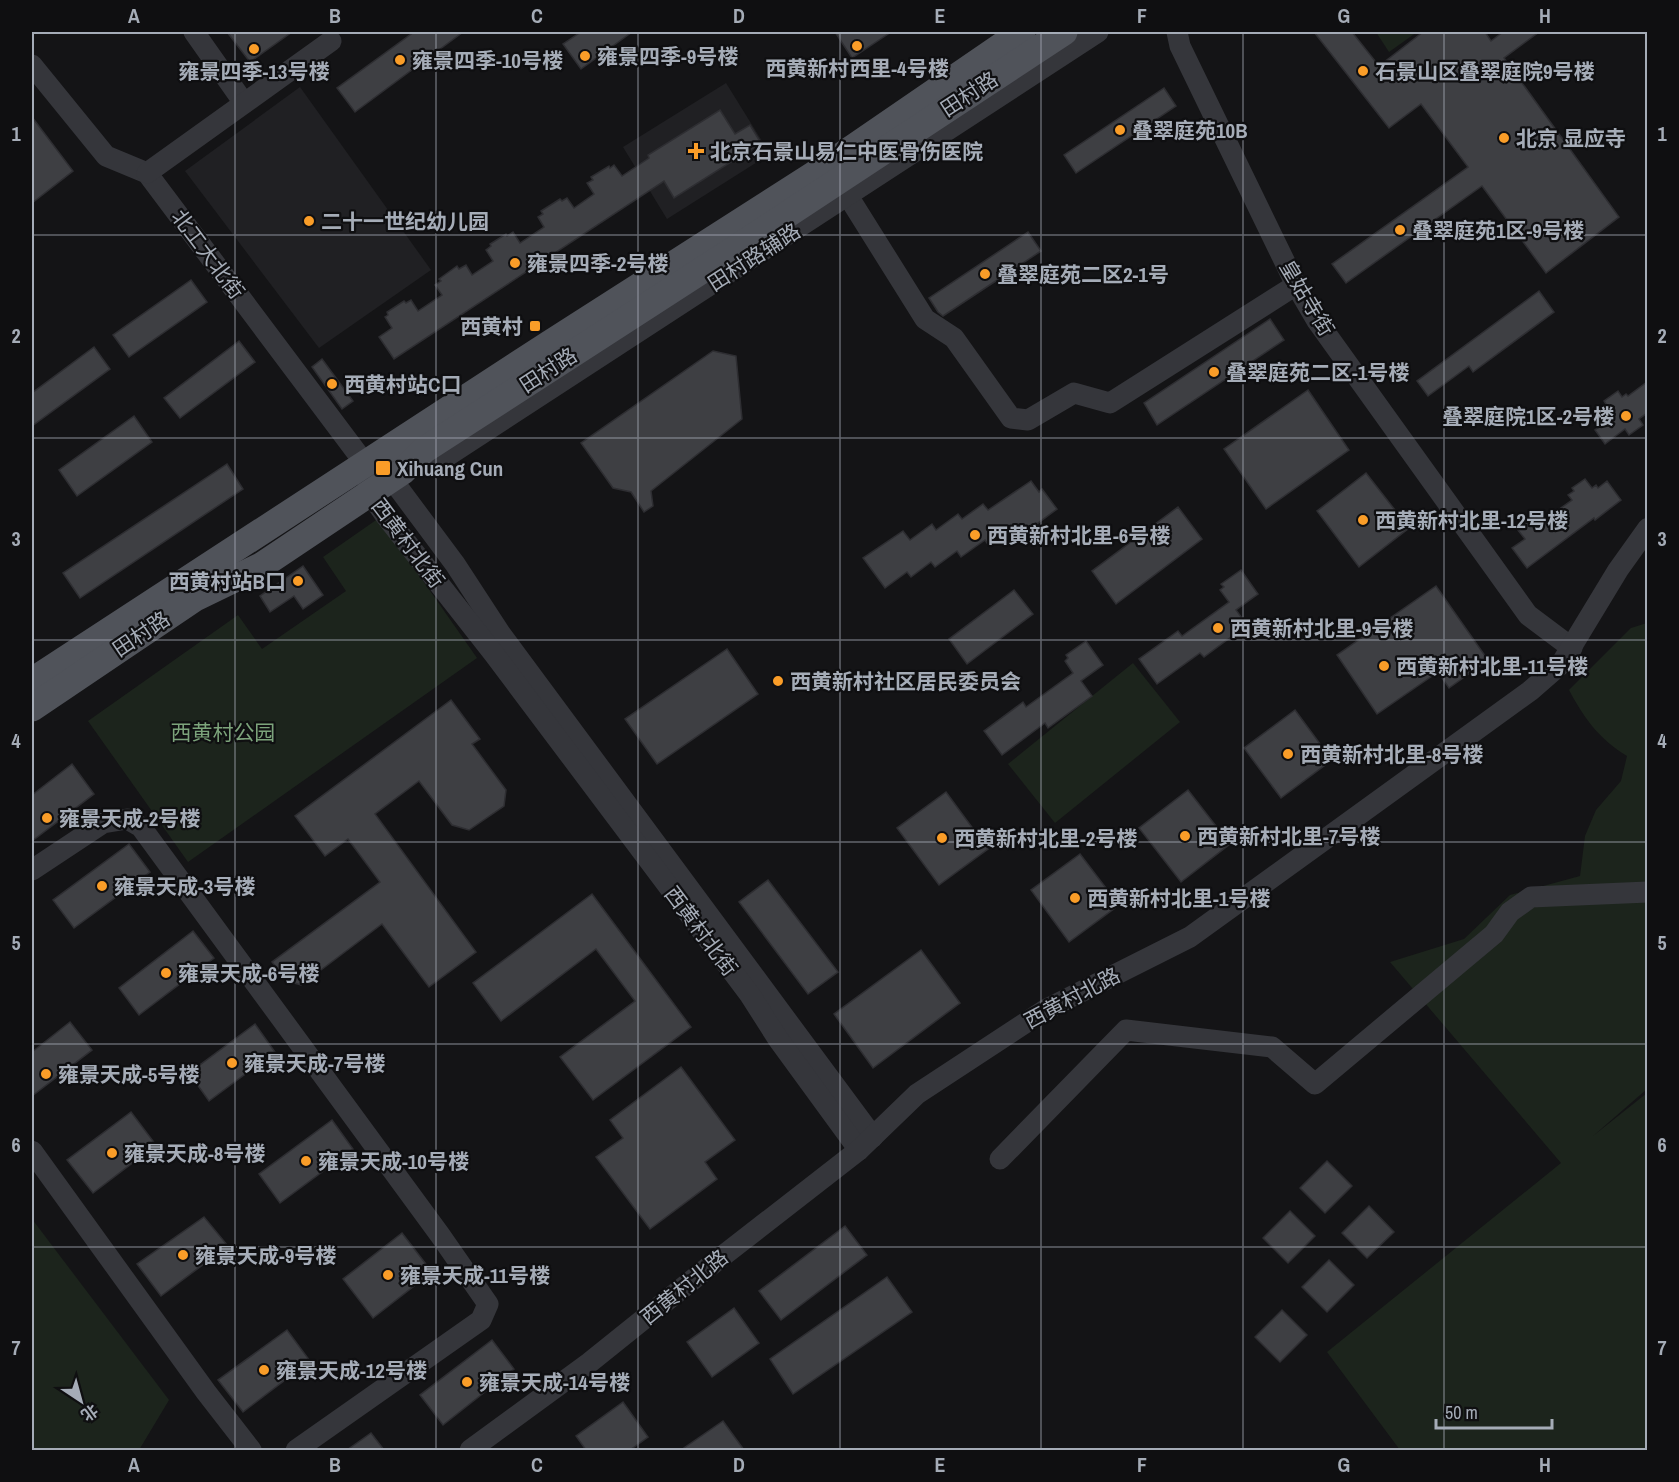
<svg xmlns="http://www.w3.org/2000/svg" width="1679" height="1482" font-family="'Archivo Narrow','Noto Sans SC',sans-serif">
  <rect width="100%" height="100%" fill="#141416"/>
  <g fill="#202023">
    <path d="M 726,83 L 770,154 L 667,219 L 623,147 Z"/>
    <path d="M 300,87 L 431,270 L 319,348 L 185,171 Z"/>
  </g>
  <g fill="#1c241c">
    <path d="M 1376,32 L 1417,32 L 1389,52 Z"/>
    <path d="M 379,518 L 477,658 L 188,862 L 88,721 L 238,615 L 262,649 L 346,591 L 323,557 Z"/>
    <path d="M 1647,623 L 1647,1089 L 1593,1136 L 1647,1093 L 1647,1450 L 1400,1450 L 1327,1352 L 1561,1163 L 1390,962 L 1464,939 L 1510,895 L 1580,876 L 1585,836 L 1596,810 L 1621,781 L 1627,756 C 1599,739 1584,718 1569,690 L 1631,628 Z"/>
    <path d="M 1133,663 L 1180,722 L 1055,823 L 1008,764 Z"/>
    <path d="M 32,1219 L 169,1400 L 139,1450 L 32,1450 Z"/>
  </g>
  <g fill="#3e3f43" stroke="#2e2e32" stroke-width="1.5">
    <path d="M 227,32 L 292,32 L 250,62 Z"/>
    <path d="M 414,32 L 463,32 L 355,112 L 337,88 Z"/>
    <path d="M 581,32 L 632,32 L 581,69 L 563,44 Z"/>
    <path d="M 835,32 L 891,32 L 852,58 Z"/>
    <path d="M 1314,32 L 1352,32 L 1379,66 L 1423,32 L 1485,32 L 1491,41 L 1503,32 L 1539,32 L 1504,58 L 1619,217 L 1546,273 L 1482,186 L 1346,283 L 1332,264 L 1468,167 L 1421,104 L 1389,128 Z"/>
    <path d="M 1164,88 L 1176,106 L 1076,173 L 1064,155 Z"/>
    <path d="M 720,110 L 735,134 L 750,125 L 761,143 L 674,198 L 664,181 L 394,359 L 379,337 L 392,328 L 385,317 L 388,315 L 387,312 L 404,301 L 406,303 L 411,300 L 418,311 L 442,295 L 435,285 L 441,281 L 439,279 L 457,266 L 459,269 L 466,265 L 472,275 L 493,261 L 486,250 L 491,246 L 490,244 L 506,234 L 507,236 L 513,232 L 520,243 L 544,227 L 538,217 L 543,214 L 541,211 L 560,199 L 562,201 L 567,198 L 574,208 L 594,194 L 587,183 L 593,180 L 591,177 L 609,166 L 610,168 L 614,165 L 622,176 L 649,158 L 648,155 Z"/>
    <path d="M 32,117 L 73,171 L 32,203 Z"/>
    <path d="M 1028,232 L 1041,251 L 943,316 L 938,312 L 929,298 Z"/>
    <path d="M 191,280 L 207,302 L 129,357 L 113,335 Z"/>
    <path d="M 1539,291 L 1554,312 L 1473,372 L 1469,366 L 1428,396 L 1417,381 Z"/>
    <path d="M 1270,319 L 1284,340 L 1157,425 L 1144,403 Z"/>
    <path d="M 239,341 L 255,362 L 180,418 L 164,398 Z"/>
    <path d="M 94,347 L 110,369 L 32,426 L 32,393 Z"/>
    <path d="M 713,351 L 736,356 L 742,419 L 651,491 L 653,506 L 644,512 L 631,492 L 613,488 L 581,443 Z"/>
    <path d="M 322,359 L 353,401 L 342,409 L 312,367 Z"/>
    <path d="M 1647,382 L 1647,413 L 1639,419 L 1643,425 L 1629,435 L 1625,429 L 1605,444 L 1595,430 L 1611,418 L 1604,410 L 1608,407 L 1604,401 L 1618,391 L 1622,397 L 1626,394 L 1628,396 Z"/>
    <path d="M 1308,390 L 1349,450 L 1266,509 L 1224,449 Z"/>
    <path d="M 134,416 L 152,442 L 77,496 L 59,470 Z"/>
    <path d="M 227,464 L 243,489 L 80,598 L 63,573 Z"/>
    <path d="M 1366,473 L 1409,528 L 1359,567 L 1317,511 Z"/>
    <path d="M 1585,479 L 1592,488 L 1596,485 L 1598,488 L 1607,481 L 1621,500 L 1595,520 L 1594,518 L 1527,568 L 1512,548 L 1525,539 L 1517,529 L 1532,518 L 1537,525 L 1572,500 L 1568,495 L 1574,491 L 1572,488 Z"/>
    <path d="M 1031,481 L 1039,492 L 1042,489 L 1057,509 L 1015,540 L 1009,531 L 989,546 L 985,540 L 961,557 L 957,551 L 935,567 L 931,562 L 911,577 L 907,572 L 885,588 L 863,558 L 903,531 L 910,540 L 932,524 L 936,530 L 958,514 L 962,519 L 983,504 L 988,510 Z"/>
    <path d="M 1178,507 L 1202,539 L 1116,604 L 1092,571 Z"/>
    <path d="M 303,566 L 323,595 L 303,609 L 294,596 L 270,612 L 260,596 Z"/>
    <path d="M 1241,570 L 1258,594 L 1236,610 L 1247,625 L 1204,657 L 1200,653 L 1157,684 L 1139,659 L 1178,631 L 1182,636 L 1229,602 L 1220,590 L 1224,587 L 1221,584 Z"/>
    <path d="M 1436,586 L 1488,660 L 1449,688 L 1438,672 L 1377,714 L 1337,655 Z"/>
    <path d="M 1014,590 L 1033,614 L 967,664 L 949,639 Z"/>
    <path d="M 1086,641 L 1103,665 L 1081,681 L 1092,696 L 1048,728 L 1045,723 L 1002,755 L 984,731 L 1023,702 L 1026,707 L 1073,673 L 1065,661 L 1068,658 L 1066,655 Z"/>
    <path d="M 727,649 L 758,694 L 657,764 L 625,719 Z"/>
    <path d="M 451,700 L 480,739 L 472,744 L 506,790 L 504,806 L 469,830 L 452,825 L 419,781 L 375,814 L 476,952 L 429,987 L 382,924 L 301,985 L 287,981 L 272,962 L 380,882 L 348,839 L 325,856 L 295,816 Z"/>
    <path d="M 1295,710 L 1332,760 L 1281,798 L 1244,748 Z"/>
    <path d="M 72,764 L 94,794 L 32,841 L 32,795 Z"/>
    <path d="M 1188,790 L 1230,844 L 1181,882 L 1139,828 Z"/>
    <path d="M 946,792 L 988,849 L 939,885 L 897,828 Z"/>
    <path d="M 129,844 L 150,872 L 74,928 L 53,900 Z"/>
    <path d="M 1080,854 L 1119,905 L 1069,942 L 1031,890 Z"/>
    <path d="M 768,880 L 838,972 L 808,994 L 739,902 Z"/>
    <path d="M 592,894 L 691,1027 L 593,1100 L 560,1057 L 635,1001 L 596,949 L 501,1021 L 473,983 Z"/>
    <path d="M 193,931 L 214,958 L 139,1015 L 119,988 Z"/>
    <path d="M 921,950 L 960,1003 L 873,1068 L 834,1014 Z"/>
    <path d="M 70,1022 L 92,1050 L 32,1096 L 32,1052 Z"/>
    <path d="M 255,1024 L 275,1052 L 209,1101 L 189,1073 Z"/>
    <path d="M 681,1067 L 735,1140 L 705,1162 L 717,1179 L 650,1229 L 596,1157 L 623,1138 L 610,1120 Z"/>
    <path d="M 131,1112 L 156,1145 L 93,1193 L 67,1160 Z"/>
    <path d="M 332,1120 L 353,1149 L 280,1203 L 259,1174 Z"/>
    <path d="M 1327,1161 L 1352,1186 L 1325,1213 L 1300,1188 Z"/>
    <path d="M 1369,1206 L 1394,1232 L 1367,1258 L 1342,1233 Z"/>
    <path d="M 1290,1211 L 1315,1236 L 1288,1263 L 1263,1238 Z"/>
    <path d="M 204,1217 L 228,1246 L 161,1296 L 137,1264 Z"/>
    <path d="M 845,1226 L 867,1255 L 781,1320 L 759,1291 Z"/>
    <path d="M 402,1233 L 432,1272 L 373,1318 L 343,1279 Z"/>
    <path d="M 1329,1260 L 1354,1285 L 1327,1312 L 1302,1287 Z"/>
    <path d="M 887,1277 L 912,1312 L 793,1394 L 770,1359 Z"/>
    <path d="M 734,1308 L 759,1343 L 712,1377 L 687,1342 Z"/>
    <path d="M 1282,1310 L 1307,1335 L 1280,1362 L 1255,1337 Z"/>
    <path d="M 287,1330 L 310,1361 L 243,1412 L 218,1380 Z"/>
    <path d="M 492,1340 L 514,1369 L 443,1425 L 420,1395 Z"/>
    <path d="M 623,1402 L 648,1437 L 630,1450 L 586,1450 L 576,1436 Z"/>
    <path d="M 723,1421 L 744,1450 L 681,1450 Z"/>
    <path d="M 371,1433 L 384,1450 L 347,1450 Z"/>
  </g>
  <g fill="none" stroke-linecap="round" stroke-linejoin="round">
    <g stroke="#35363b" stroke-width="21">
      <path d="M 194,32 L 244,103"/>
      <path d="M 1177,32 L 1180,46 L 1296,285 L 1317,321 L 1528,615 L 1572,648"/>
      <path d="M 32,65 L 106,156 L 147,173 L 366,465 L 391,478 L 455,564 L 500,633 L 873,1137"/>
      <path d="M 147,173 L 331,41"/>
      <path d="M 848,196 L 925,319 L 954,338 L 1011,418 L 1028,420 L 1074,393 L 1110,403 L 1296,285"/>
      <path d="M 406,470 L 449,455 L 1098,32"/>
      <path d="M 368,480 L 369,492 L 385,515 L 494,654 L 750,995 L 778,1039 L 859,1150"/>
      <path d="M 32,870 L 103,823 L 127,819 L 141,827 L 440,1235 L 488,1304 L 481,1320 L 296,1450"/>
      <path d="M 32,1151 L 206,1392 L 251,1450"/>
      <path d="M 1000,1159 L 1126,1030 L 1272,1047 L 1315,1084 L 1494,934 L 1510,912 L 1531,897 L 1648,892"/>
      <path d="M 470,1450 L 589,1363 L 706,1269 L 859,1150 L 917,1094 L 1045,1010 L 1190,937 L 1530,691 L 1561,664 L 1618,570 L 1648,528"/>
    </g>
    <g stroke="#50535a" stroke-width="27">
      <path d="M 32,681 L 549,344 L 815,174 L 1022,32"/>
      <path d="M 32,708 L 195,598 L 261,566 L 403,471 L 424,450 L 738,247 L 1064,32"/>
    </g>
  </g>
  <path fill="none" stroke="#a5acb7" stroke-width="1.5" stroke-opacity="0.55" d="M 235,32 L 235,1450M 436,32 L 436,1450M 638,32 L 638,1450M 840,32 L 840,1450M 1041,32 L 1041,1450M 1243,32 L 1243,1450M 1444,32 L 1444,1450M 32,235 L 1648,235M 32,438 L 1648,438M 32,640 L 1648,640M 32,842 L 1648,842M 32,1044 L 1648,1044M 32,1247 L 1648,1247"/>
  <g fill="#fa9d28" stroke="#0f0f11" stroke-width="2">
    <circle cx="857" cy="46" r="6"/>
    <circle cx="254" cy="49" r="6"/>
    <circle cx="585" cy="56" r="6"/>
    <circle cx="400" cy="60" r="6"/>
    <circle cx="1363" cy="71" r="6"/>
    <circle cx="1120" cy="130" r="6"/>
    <circle cx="1504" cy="138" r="6"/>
    <path d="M693 142h6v6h6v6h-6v6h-6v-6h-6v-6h6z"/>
    <circle cx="309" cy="221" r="6"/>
    <circle cx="1400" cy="230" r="6"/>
    <circle cx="515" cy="263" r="6"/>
    <circle cx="985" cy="274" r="6"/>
    <rect x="529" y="320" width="12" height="12" rx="3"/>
    <circle cx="1214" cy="372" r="6"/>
    <circle cx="332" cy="384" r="6"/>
    <circle cx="1626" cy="416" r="6"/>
    <rect x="375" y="460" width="16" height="16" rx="3"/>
    <circle cx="1363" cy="520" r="6"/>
    <circle cx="975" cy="535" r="6"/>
    <circle cx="298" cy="581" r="6"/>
    <circle cx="1218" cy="628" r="6"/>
    <circle cx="1384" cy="666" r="6"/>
    <circle cx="778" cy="681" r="6"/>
    <circle cx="1288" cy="754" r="6"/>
    <circle cx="47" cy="818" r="6"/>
    <circle cx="1185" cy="836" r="6"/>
    <circle cx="942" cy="838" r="6"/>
    <circle cx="102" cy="886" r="6"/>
    <circle cx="1075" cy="898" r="6"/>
    <circle cx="166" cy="973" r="6"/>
    <circle cx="232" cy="1063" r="6"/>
    <circle cx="46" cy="1074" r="6"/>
    <circle cx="112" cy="1153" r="6"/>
    <circle cx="306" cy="1161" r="6"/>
    <circle cx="183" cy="1255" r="6"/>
    <circle cx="388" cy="1275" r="6"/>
    <circle cx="264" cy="1370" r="6"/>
    <circle cx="467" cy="1382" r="6"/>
  </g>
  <g text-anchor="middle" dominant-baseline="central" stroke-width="4.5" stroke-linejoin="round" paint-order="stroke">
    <g font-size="21" font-weight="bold" fill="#a5acb7" stroke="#0f0f11" text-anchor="start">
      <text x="597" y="56">雍景四季-9号楼</text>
      <text x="412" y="60">雍景四季-10号楼</text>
      <text x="857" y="68" text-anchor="middle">西黄新村西里-4号楼</text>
      <text x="254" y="71" text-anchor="middle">雍景四季-13号楼</text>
      <text x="1375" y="71">石景山区叠翠庭院9号楼</text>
      <text x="1132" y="130">叠翠庭苑10B</text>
      <text x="1516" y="138">北京 显应寺</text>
      <text x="710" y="151">北京石景山易仁中医骨伤医院</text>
      <text x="321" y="221">二十一世纪幼儿园</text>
      <text x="1412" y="230">叠翠庭苑1区-9号楼</text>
      <text x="527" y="263">雍景四季-2号楼</text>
      <text x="997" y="274">叠翠庭苑二区2-1号</text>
      <text x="523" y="326" text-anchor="end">西黄村</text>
      <text x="1226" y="372">叠翠庭苑二区-1号楼</text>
      <text x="344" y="384">西黄村站C口</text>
      <text x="1614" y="416" text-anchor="end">叠翠庭院1区-2号楼</text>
      <text x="397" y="468">Xihuang Cun</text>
      <text x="1375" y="520">西黄新村北里-12号楼</text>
      <text x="987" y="535">西黄新村北里-6号楼</text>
      <text x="286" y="581" text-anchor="end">西黄村站B口</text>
      <text x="1230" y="628">西黄新村北里-9号楼</text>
      <text x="1396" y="666">西黄新村北里-11号楼</text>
      <text x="790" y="681">西黄新村社区居民委员会</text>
      <text x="1300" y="754">西黄新村北里-8号楼</text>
      <text x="59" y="818">雍景天成-2号楼</text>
      <text x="1197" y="836">西黄新村北里-7号楼</text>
      <text x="954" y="838">西黄新村北里-2号楼</text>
      <text x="114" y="886">雍景天成-3号楼</text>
      <text x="1087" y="898">西黄新村北里-1号楼</text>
      <text x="178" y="973">雍景天成-6号楼</text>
      <text x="244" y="1063">雍景天成-7号楼</text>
      <text x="58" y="1074">雍景天成-5号楼</text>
      <text x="124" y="1153">雍景天成-8号楼</text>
      <text x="318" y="1161">雍景天成-10号楼</text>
      <text x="195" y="1255">雍景天成-9号楼</text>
      <text x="400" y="1275">雍景天成-11号楼</text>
      <text x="276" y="1370">雍景天成-12号楼</text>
      <text x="479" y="1382">雍景天成-14号楼</text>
    </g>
    <g font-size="21" fill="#a5acb7" stroke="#0f0f11">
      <text transform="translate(969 94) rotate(-33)">田村路</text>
      <text transform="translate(208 254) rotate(53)">北工大北街</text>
      <text transform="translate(754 257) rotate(-33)">田村路辅路</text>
      <text transform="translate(1307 298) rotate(59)">皇姑寺街</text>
      <text transform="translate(548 370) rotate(-33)">田村路</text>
      <text transform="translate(408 543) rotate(53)">西黄村北街</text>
      <text transform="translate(141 634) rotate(-34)">田村路</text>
      <text transform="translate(701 931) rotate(53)">西黄村北街</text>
      <text transform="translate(1072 998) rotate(-28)">西黄村北路</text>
      <text transform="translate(684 1287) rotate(-39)">西黄村北路</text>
    </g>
    <g font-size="21" fill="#7ca37b" stroke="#0f0f11">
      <text x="223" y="732">西黄村公园</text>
    </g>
  </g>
  <rect width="1679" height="1482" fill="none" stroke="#0f0f11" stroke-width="66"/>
  <g transform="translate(81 1401) rotate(144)" stroke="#0f0f11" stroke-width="4.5" paint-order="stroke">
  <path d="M0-4.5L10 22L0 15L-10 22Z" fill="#a5acb7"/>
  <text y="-9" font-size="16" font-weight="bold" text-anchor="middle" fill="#a5acb7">北</text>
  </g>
  <path d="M1436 1419v9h116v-9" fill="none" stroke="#a5acb7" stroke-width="3"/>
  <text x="1445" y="1419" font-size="18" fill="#a5acb7" stroke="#0f0f11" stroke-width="4.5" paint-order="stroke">50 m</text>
  <rect x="33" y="33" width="1613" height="1416" fill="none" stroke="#a5acb7" stroke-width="2"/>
  <g font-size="20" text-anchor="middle" font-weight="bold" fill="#a5acb7">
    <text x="134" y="23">A</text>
    <text x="335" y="23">B</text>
    <text x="537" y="23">C</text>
    <text x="739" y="23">D</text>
    <text x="940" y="23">E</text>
    <text x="1142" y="23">F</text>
    <text x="1344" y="23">G</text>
    <text x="1545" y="23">H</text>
    <text x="16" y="141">1</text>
    <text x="1662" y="141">1</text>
    <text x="16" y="343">2</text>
    <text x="1662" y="343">2</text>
    <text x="16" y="546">3</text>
    <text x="1662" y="546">3</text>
    <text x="16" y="748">4</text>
    <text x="1662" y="748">4</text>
    <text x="16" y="950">5</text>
    <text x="1662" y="950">5</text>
    <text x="16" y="1152">6</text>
    <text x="1662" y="1152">6</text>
    <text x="16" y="1355">7</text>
    <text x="1662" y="1355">7</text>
    <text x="134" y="1472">A</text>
    <text x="335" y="1472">B</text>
    <text x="537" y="1472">C</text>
    <text x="739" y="1472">D</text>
    <text x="940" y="1472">E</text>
    <text x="1142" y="1472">F</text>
    <text x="1344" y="1472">G</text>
    <text x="1545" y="1472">H</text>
  </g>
</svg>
